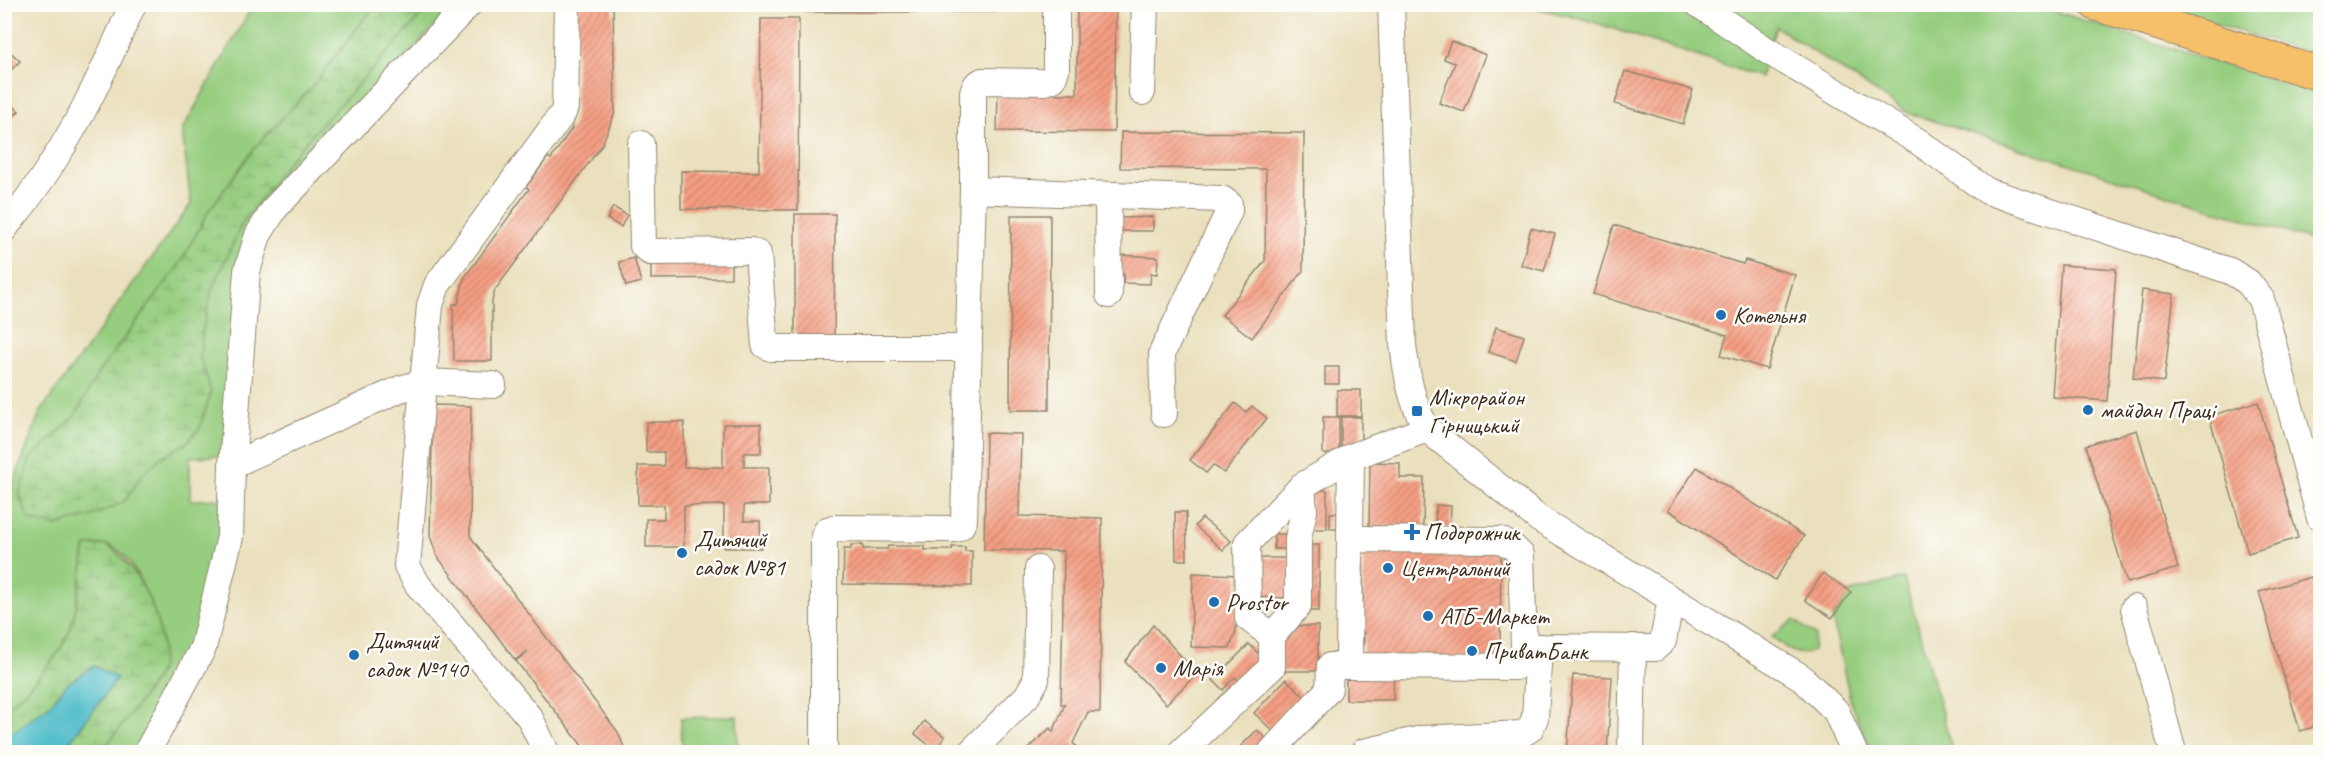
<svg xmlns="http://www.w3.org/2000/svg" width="2325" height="757" font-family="Caveat,sans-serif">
  <defs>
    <pattern id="wetland-marsh" width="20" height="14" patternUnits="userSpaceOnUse" patternTransform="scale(1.5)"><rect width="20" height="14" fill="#96cd7f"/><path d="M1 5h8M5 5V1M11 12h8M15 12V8" fill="none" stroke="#82b06d"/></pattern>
    <pattern id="building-hatch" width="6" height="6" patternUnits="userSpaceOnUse" patternTransform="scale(1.5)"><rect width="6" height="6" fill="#f59f84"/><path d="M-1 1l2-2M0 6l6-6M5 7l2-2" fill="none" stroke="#c8826b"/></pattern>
  </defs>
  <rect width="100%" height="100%" fill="#fdfcf7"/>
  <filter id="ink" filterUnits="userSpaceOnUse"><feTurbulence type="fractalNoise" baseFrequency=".0167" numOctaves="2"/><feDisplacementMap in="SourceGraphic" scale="12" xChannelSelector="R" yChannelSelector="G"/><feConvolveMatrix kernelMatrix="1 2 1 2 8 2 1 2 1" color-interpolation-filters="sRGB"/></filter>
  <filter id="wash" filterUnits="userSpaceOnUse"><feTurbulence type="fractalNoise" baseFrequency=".008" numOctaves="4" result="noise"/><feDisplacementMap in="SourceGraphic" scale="24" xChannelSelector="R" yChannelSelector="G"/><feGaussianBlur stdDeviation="1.35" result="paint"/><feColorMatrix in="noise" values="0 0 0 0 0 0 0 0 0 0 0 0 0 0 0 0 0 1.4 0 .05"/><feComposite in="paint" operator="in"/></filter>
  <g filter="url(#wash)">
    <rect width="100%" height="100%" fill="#eae0bd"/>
    <g fill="#96cd7f" stroke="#687c4e" stroke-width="1.5">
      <path d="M 253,5 L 455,5 L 266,202 L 221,456 L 190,457 L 190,500 L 220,499 L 221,538 L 197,630 L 136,752 L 102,752 L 161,640 C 155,615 136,550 106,545 C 100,544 92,546 86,546 C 81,573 79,602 71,628 C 63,654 26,692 5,709 L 4,509 L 40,412 L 191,204 L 182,130 Z"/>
      <path d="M 1522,5 L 2035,5 L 2320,95 L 2320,243 L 1908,113 L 1776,27 L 1760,77 L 1587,20 Z"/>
      <path d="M 2153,5 L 2320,5 L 2320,56 Z"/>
      <path d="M 1904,578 L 1953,752 L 1871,752 L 1852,707 L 1832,618 L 1851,592 Z"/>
      <path d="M 1794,620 L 1815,635 L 1813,650 C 1797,660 1786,647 1772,637 Z"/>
      <path d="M 737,716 L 738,752 L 682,752 L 681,718 Z"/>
    </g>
    <g fill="url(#wetland-marsh)" stroke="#687c4e" stroke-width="1.5">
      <path d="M 375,5 L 431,5 L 291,158 L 242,224 L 212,289 L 202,334 L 200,357 L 211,391 L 200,428 L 185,444 L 160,458 L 141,476 L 125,501 L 98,514 L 56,526 L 29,520 L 19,495 L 30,459 L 75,416 L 98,373 L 180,264 L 208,212 L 256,146 L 312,87 Z"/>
      <path d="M 107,545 C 140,566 170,630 160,670 C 156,683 113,736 102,752 L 62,752 L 117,679 L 94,666 L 66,685 L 50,705 L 5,738 L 5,709 C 26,692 63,654 71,627 C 79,602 81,572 86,546 Z"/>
    </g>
    <path fill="#51bdca" stroke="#467474" stroke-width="1.5" d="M 94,666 L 117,678 L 62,752 L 5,752 L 5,738 L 50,705 L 66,685 Z"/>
    <g id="blocks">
      <g fill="url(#building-hatch)">
        <path d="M 577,4 L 613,4 L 615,112 L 602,145 L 495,290 L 492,301 L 492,361 L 454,361 L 453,304 L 458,304 L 464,278 L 529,189 L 526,187 L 548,157 L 551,159 L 572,128 L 575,116 Z"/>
        <rect x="804" y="4" width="193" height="8"/>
        <path d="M 1077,4 L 1116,4 L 1114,132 L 997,131 L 998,93 L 1077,94 Z"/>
        <path d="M 761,19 L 799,19 L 798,210 L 681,209 L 681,171 L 759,172 Z"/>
        <path d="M 1451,41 L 1486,55 L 1464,112 L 1439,103 L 1455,63 L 1444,59 Z"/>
        <path d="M 4,46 L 20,61 L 4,77 Z"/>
        <path d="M 1625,71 L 1693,90 L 1683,124 L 1615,104 Z"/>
        <path d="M 4,98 L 19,111 L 4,126 Z"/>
        <path d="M 1121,132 L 1304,133 L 1303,271 L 1252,338 L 1222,315 L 1265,261 L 1266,169 L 1120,168 Z"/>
        <path d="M 613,207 L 627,215 L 621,227 L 607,219 Z"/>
        <path d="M 795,214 L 835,214 L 834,344 L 795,344 Z"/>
        <path d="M 1011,215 L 1050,215 L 1049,410 L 1010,410 Z"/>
        <path d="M 1153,217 L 1153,231 L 1120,231 L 1120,218 Z"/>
        <path d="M 1614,225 L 1743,264 L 1745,260 L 1795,275 L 1767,369 L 1721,355 L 1727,335 L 1593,294 Z"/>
        <path d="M 1531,228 L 1555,234 L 1544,271 L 1521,265 Z"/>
        <path d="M 1117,255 L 1158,257 L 1157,274 L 1151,273 L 1150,284 L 1123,283 L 1124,274 L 1117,273 Z"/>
        <path d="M 634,258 L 641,282 L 626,286 L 619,262 Z"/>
        <path d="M 651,259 L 731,259 L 731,278 L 651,279 Z"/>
        <path d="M 2061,265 L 2116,269 L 2107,401 L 2052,397 Z"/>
        <path d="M 2142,290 L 2174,294 L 2164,382 L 2133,378 Z"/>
        <path d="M 1496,327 L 1524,336 L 1516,361 L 1488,352 Z"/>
        <rect x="1325" y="367" width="14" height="17"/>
        <rect x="1337" y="390" width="24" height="26"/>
        <path d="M 2258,402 L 2298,538 L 2248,553 L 2209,416 Z"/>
        <path d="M 1235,403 L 1246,412 L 1252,406 L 1267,418 L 1224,473 L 1213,465 L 1206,473 L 1190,460 Z"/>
        <path d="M 433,405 L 471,406 L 470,536 L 618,732 L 626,752 L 587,752 L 516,661 L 528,651 L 515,660 L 437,556 L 430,536 Z"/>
        <rect x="1323" y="417" width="16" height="37"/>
        <rect x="1341" y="417" width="20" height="32"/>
        <path d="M 646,422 L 684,422 L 684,467 L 723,467 L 723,424 L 761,424 L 761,453 L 744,453 L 744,467 L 769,467 L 769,505 L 744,505 L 744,521 L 760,521 L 761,548 L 724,548 L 724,505 L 684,506 L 684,547 L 646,547 L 646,519 L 664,519 L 664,505 L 638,505 L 638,466 L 664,466 L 664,452 L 646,452 Z"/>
        <path d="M 2137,430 L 2178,568 L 2127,583 L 2086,445 Z"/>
        <path d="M 986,433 L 1021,434 L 1019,516 L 1102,518 L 1100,712 L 1088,712 L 1073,743 L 1080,750 L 1078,752 L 1025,752 L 1050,728 L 1053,732 L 1065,704 L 1061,704 L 1064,551 L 984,550 Z"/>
        <path d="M 1370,462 L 1400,463 L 1400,478 L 1424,478 L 1423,527 L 1369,526 Z"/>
        <path d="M 1697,467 L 1804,536 L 1775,580 L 1668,510 Z"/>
        <rect x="1311" y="490" width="16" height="39"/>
        <path d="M 1436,505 L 1451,506 L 1450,528 L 1435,528 Z"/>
        <path d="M 1175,512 L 1186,512 L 1187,560 L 1176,560 Z"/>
        <rect x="1330" y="513" width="18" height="16"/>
        <path d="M 1202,518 L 1231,541 L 1223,550 L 1195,526 Z"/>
        <rect x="1274" y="534" width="19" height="15"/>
        <path d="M 851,545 L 863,545 L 863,549 L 887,549 L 888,546 L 925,546 L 925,550 L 952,550 L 952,547 L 965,547 L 965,551 L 972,551 L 972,586 L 843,584 L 844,549 L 851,549 Z"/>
        <rect x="1303" y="545" width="16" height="66"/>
        <path d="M 1363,546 L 1501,547 L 1500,659 L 1363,658 L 1364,633 L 1355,633 L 1356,599 L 1363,599 Z"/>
        <path d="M 1258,558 L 1290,558 L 1290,598 L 1257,597 Z"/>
        <path d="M 1193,573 L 1238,575 L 1236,630 L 1230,648 L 1191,647 Z"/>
        <path d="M 1823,573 L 1851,592 L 1832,618 L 1805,600 Z"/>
        <path d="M 2311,577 L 2320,608 L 2320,725 L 2300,731 L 2259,592 Z"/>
        <path d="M 1153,625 L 1197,674 L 1166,704 L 1125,662 Z"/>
        <path d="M 1299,626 L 1318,626 L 1318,671 L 1278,671 L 1277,646 Z"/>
        <path d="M 1249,644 L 1268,663 L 1245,687 L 1235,677 L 1223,690 L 1213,680 Z"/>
        <path d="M 1346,671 L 1394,671 L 1393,700 L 1346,700 Z"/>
        <path d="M 1573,675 L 1612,677 L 1607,752 L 1567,752 Z"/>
        <path d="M 1286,679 L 1312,704 L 1280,738 L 1254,713 Z"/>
        <path d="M 924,721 L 945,737 L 935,750 L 915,734 Z"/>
        <path d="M 1257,730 L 1269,741 L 1258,752 L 1240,752 L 1237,750 Z"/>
        <rect x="302" y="749" width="38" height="3"/>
      </g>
    </g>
  </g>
  <g filter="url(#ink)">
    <use href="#blocks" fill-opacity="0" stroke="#92856e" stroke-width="1.5"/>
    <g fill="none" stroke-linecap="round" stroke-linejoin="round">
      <defs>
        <g id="minor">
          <path d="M 1391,4 L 1403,345 C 1407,376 1411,402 1427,429 L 1539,519 L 1801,677 L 1836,711 L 1854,752"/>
          <path d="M 1698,4 L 1768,51 L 1919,142 L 1987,191 L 2230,271 L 2248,282 L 2261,299 L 2320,518"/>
          <path d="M 1142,92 L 1145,4"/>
          <path d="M 641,144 L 643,246 L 650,252 L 751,251 L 758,254 L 765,345 L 771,348 L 969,348"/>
          <path d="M 973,190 L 1222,199 L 1229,204 L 1229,211 L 1162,353 L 1164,414"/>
          <path d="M 1108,196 L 1109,295"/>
          <path d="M 4,229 C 64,157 96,89 133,4"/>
          <path d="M 232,465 L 400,389 L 425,382 L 493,385"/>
          <path d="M 1350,539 L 1351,457 L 1427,429"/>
          <path d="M 2134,608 L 2173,752"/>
          <path d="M 1272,636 L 1248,618 L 1247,543 L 1302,486 L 1351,457"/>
          <path d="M 1524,647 L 1521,555 L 1512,546 L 1500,540 L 1350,539 L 1349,666 L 1515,667 L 1521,664 L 1524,647 L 1655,648 L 1663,641 L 1671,599"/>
          <path d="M 147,752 L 203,648 L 230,537 L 232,465 L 247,271 L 258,235 L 275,208 L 469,4"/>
          <path d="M 546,752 L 530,718 L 418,585 L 407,566 L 430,305 L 437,285 L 563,113 L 565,107 L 567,4"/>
          <path d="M 824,752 L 824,536 L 827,530 L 833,528 L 955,529 L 961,526 L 964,520 L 973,190 L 973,92 L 976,85 L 982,81 L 1045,82 L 1053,79 L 1056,70 L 1056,4"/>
          <path d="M 971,752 L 1027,696 L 1036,680 L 1038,569"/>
          <path d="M 1181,752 L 1272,667 L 1272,636 L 1298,606 L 1298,538 L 1304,511 L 1302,486"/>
          <path d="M 1271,752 L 1329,689 L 1330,666 L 1349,666"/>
          <path d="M 1364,752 L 1422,739 L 1522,734 L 1530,729 L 1535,718 L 1539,647"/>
          <path d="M 1631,752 L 1633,647"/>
        </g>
        <path id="major" d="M 2096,4 L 2320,74"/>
      </defs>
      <use href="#minor" stroke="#92856e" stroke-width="28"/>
      <use href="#major" stroke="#92856e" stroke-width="35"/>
      <use href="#minor" stroke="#fff" stroke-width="26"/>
      <use href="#major" stroke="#f6c06b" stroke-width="33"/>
    </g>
  </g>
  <g fill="#1f6fb2" stroke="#fdfcf7" stroke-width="2">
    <circle cx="1721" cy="315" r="6"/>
    <circle cx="2088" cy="410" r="6"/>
    <rect x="1411" y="405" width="12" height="12" rx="3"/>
    <path d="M1409 523h6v6h6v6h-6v6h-6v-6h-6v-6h6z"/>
    <circle cx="682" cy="553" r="6"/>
    <circle cx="1388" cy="568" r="6"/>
    <circle cx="1214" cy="602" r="6"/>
    <circle cx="1428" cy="616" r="6"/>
    <circle cx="1472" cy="651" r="6"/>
    <circle cx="354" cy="655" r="6"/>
    <circle cx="1161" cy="668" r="6"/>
  </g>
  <g text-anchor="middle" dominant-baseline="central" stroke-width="5" stroke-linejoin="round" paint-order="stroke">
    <g font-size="24" fill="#3b2a1e" stroke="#fdfcf7" text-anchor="start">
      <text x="1733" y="315">Котельня</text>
      <text x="1429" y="397">Мiкрорайон<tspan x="1429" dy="28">Гiрницький</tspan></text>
      <text x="2100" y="410">майдан Праці</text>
      <text x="1424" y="532">Подорожник</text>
      <text x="694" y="539">Дитячий<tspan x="694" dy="28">садок №81</tspan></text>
      <text x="1400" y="568">Центральний</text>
      <text x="1226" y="602">Prostor</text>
      <text x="1440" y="616">АТБ-Маркет</text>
      <text x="366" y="641">Дитячий<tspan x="366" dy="28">садок №140</tspan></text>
      <text x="1484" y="651">ПриватБанк</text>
      <text x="1173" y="668">Марія</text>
    </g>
  </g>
  <rect width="2325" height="757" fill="none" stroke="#fdfcf7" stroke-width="24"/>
</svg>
